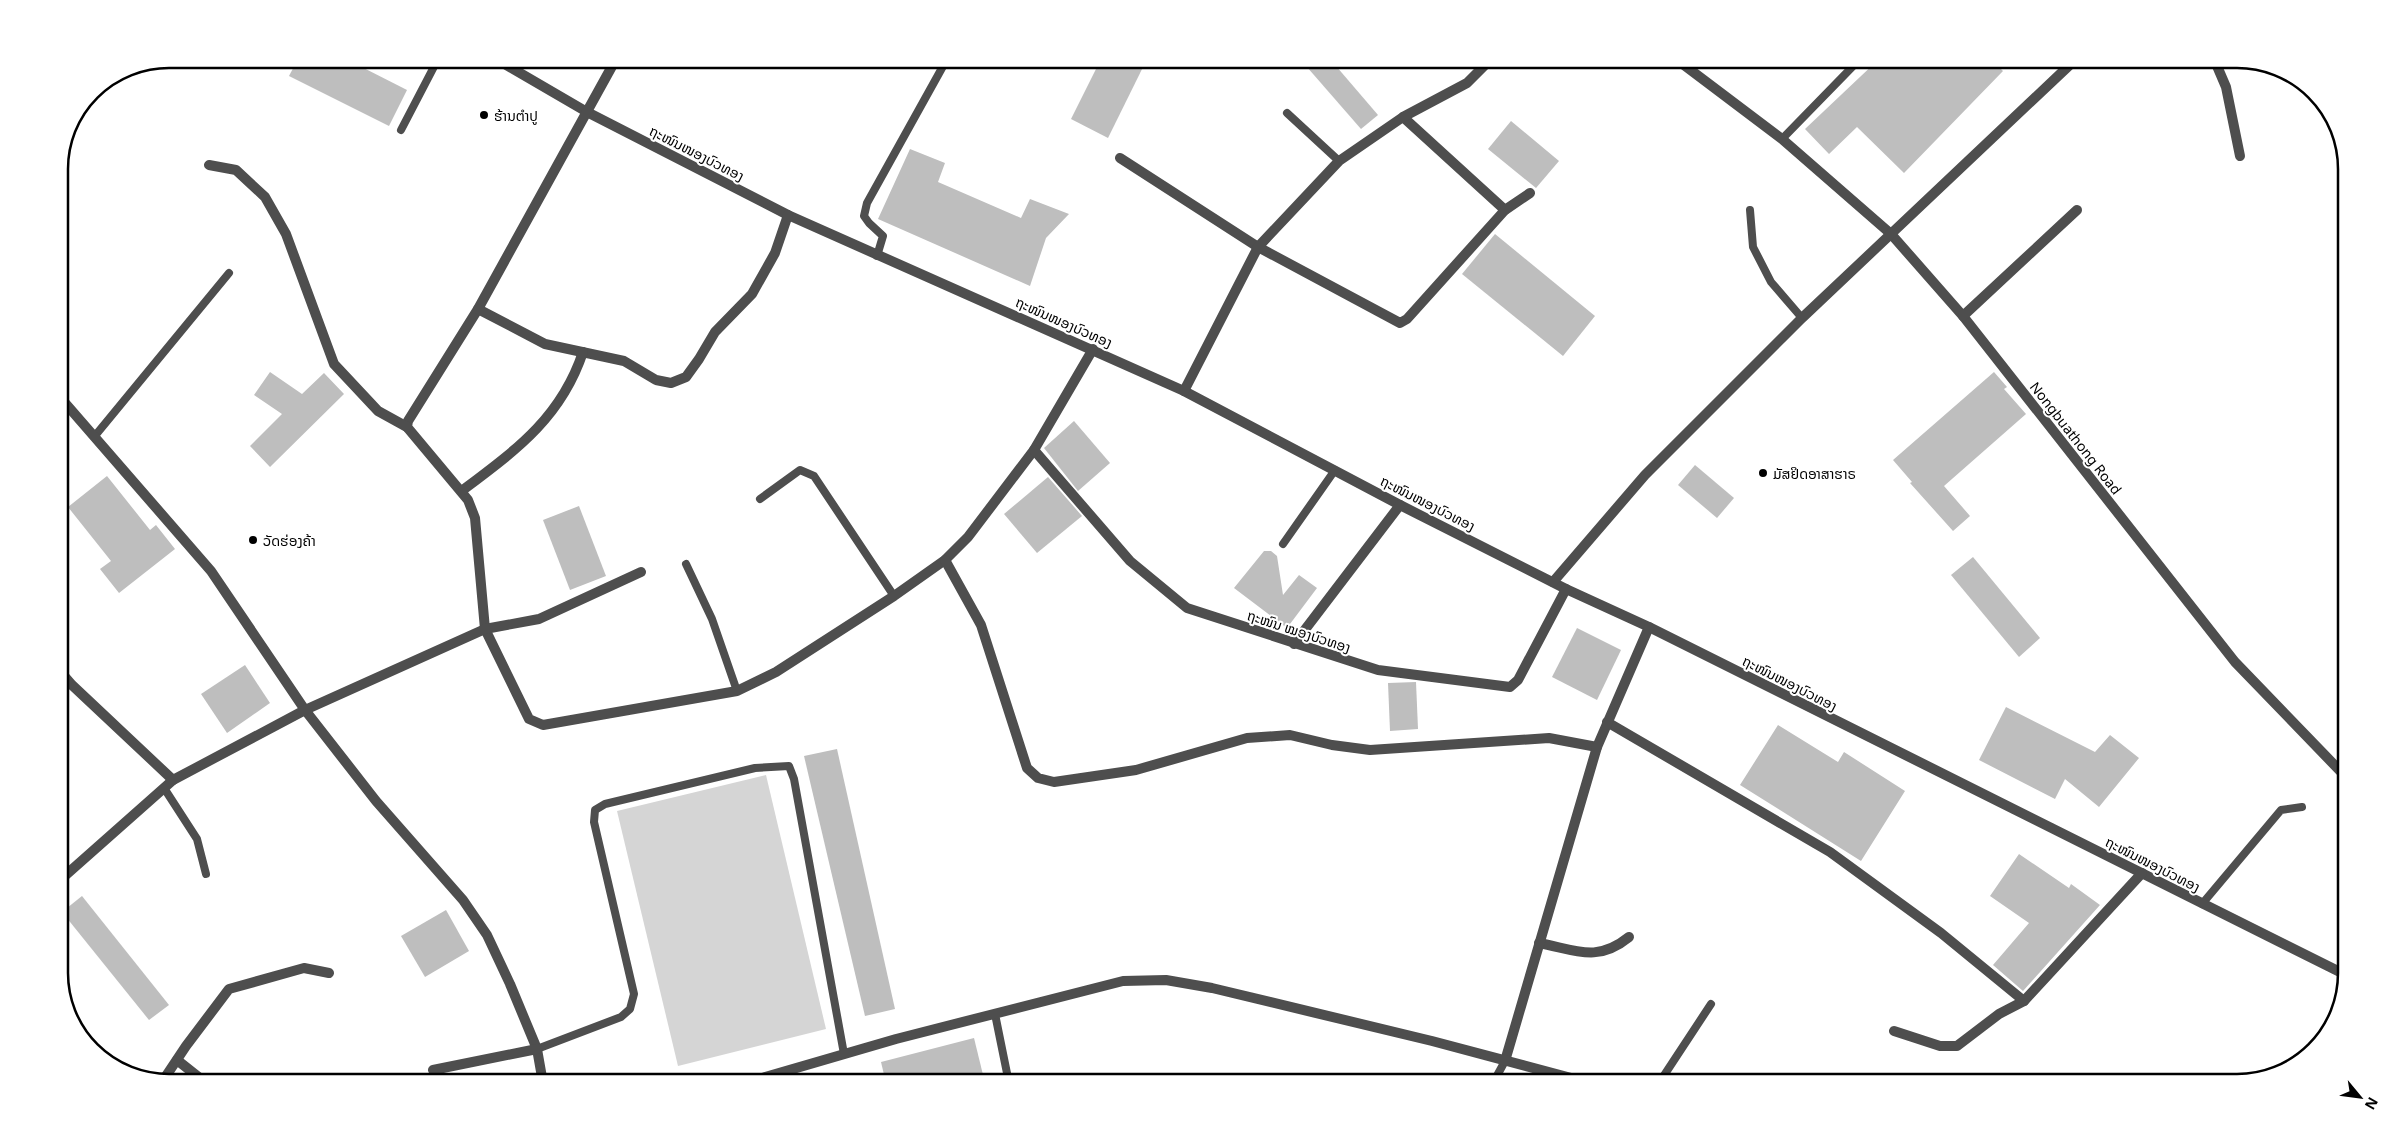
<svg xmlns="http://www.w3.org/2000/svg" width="2405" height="1142" font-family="'Noto Sans','Noto Sans Lao',sans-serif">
  <rect width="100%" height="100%" fill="#fff"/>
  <path fill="#d5d5d5" d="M 766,775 L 826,1029 L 678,1066 L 617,811 Z"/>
  <g fill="#bebebe">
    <path d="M 298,59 L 346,59 L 407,90 L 389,126 L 289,76 Z"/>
    <path d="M 1101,59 L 1147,59 L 1108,138 L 1071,119 Z"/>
    <path d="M 1300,59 L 1330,59 L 1378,115 L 1361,129 Z"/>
    <path d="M 1879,59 L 1991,59 L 2003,71 L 1904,173 L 1857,127 L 1829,154 L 1805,129 Z"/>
    <path d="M 1511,121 L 1559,161 L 1536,188 L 1488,149 Z"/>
    <path d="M 910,149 L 945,163 L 938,182 L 1021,218 L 1030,199 L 1069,214 L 1046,238 L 1030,286 L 878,219 Z"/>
    <path d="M 1495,234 L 1595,316 L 1563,356 L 1462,274 Z"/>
    <path d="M 270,372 L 302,394 L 324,373 L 344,394 L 270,467 L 250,446 L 282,414 L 254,395 Z"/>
    <path d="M 1994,372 L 2007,387 L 2004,389 L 2026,414 L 1944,486 L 1970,516 L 1953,531 L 1910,483 L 1912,482 L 1893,460 Z"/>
    <path d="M 1074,421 L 1110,463 L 1078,491 L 1044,448 Z"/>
    <path d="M 1695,465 L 1734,498 L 1717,518 L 1678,485 Z"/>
    <path d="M 107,476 L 150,530 L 156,525 L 175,549 L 119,593 L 100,569 L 111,561 L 68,507 Z"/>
    <path d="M 1048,477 L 1082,516 L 1037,553 L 1004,514 Z"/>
    <path d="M 579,506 L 606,576 L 570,590 L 543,520 Z"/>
    <path d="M 1264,551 L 1271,551 L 1277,556 L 1283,595 L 1299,575 L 1317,588 L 1287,628 L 1234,588 Z"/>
    <path d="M 1973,557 L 2040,638 L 2019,657 L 1951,575 Z"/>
    <path d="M 1577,628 L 1621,650 L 1597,700 L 1552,677 Z"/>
    <path d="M 245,665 L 270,703 L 227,733 L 201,694 Z"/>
    <path d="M 1416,682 L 1418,729 L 1390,731 L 1388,683 Z"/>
    <path d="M 2006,707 L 2095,752 L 2110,735 L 2139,758 L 2099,807 L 2065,779 L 2055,799 L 1979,760 Z"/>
    <path d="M 1778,725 L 1838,762 L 1844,752 L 1905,791 L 1861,861 L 1740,785 Z"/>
    <path d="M 837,749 L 895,1009 L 865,1016 L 804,756 Z"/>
    <path d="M 2019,854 L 2069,888 L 2071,884 L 2100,905 L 2023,991 L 1993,965 L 2029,923 L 1990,896 Z"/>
    <path d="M 82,896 L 169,1005 L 149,1020 L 62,912 Z"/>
    <path d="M 446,910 L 469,951 L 425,977 L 401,936 Z"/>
    <path d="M 974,1038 L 985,1083 L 886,1083 L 881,1062 Z"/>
  </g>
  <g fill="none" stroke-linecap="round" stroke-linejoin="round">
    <g stroke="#4e4e4e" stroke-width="8">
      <path d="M 1287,113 L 1339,161"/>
      <path d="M 401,130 L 438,59"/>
      <path d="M 1782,139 L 1860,59"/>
      <path d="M 1750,210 L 1753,247 L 1771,282 L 1802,318"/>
      <path d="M 877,256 L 883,236 L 869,223 L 864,216 L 867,203 L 947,59"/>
      <path d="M 94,437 L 229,273"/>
      <path d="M 760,499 L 800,470 L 814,476 L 894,596"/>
      <path d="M 1283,544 L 1335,470"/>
      <path d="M 686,564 L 712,619 L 737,691"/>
      <path d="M 164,788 L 197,839 L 206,874"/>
      <path d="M 2202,904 L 2281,810 L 2302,807"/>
      <path d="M 995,1014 L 1009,1083"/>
      <path d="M 537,1049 L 621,1017 L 630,1009 L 634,994 L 594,822 L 595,810 L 605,804 L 755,768 L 789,766 L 794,779 L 844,1054"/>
      <path d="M 1493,1083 L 1505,1061"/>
      <path d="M 1659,1083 L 1711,1004"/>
    </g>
    <g stroke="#4e4e4e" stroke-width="10">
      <path d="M 496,59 L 587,112 L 788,215 L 1184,391 L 1400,505 L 1566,589 L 1649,627 L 2346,975"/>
      <path d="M 616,59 L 478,309 L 408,421 L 407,427 L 468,500 L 475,518 L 485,629 L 529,719 L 543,725 L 737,691 L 776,672 L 894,596 L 945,560 L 968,537 L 1034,450 L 1093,349"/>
      <path d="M 1676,59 L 1782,139 L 1891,234 L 1963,316 L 2235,662 L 2346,777"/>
      <path d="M 2214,59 L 2226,87 L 2240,156"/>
      <path d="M 1403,117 L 1505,210"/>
      <path d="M 1120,158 L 1258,247 L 1400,323 L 1407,319 L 1505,210 L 1530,193"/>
      <path d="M 209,165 L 236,170 L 265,197 L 286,234 L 334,364 L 378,411 L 407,427"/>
      <path d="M 478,309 L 545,344 L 624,361 L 656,380 L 671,383 L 686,377 L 699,359 L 715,332 L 752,294 L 775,253 L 788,215"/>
      <path d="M 1963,316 L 2077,210"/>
      <path d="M 1184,391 L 1258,247 L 1339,161 L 1403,117 L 1467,83 L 1491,59"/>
      <path d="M 59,396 L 211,571 L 305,710 L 376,801 L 463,900 L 487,935 L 510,984 L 537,1049 L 543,1083"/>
      <path d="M 1034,450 L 1130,561 L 1187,608 L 1378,670 L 1510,687 L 1518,680 L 1566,589"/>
      <path d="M 463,490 C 516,450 561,418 583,352"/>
      <path d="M 945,560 L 981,625 L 1027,768 L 1038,778 L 1054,782 L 1136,770 L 1247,738 L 1290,735 L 1332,745 L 1370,750 L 1549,738 L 1597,747"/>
      <path d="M 1553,582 L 1645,475 L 1802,318 L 2076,59"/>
      <path d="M 1294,644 L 1400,505"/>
      <path d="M 59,670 L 72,685 L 173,780"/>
      <path d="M 1607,722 L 1830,852 L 1941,933 L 2024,1001"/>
      <path d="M 59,881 L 173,780 L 305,710 L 485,629 L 539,619 L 641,572"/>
      <path d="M 1539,943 C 1576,950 1597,963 1629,937"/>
      <path d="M 1894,1031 L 1940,1046 L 1957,1046 L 1999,1014 L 2024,1001 L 2142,873"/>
      <path d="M 177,1060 L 206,1083"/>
      <path d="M 1505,1061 L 1597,747 L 1649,627"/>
      <path d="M 433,1070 L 537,1049"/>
      <path d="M 162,1082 L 186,1046 L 229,989 L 304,968 L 329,973"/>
      <path d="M 745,1083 L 896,1039 L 1123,981 L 1166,980 L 1212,988 L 1432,1041 L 1590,1083"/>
    </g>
  </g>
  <g fill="#000" stroke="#fff" stroke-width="2">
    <circle cx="484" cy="115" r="5"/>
    <circle cx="1763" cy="473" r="5"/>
    <circle cx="253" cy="540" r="5"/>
  </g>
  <g text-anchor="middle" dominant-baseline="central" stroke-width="4" stroke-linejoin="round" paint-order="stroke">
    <g font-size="14" fill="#000" stroke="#fff" text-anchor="start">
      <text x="494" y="115">ຮ້ານຕຳປູ</text>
      <text x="1773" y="473">ມັສຢິດອາສາຮາຣ</text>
      <text x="263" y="540">ວັດຮ່ອງຄ້າ</text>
    </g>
    <g font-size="14" fill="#000" stroke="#fff">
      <text transform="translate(697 153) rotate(27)">ຖະໜົນໜອງບົວທອງ</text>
      <text transform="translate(1064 322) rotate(24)">ຖະໜົນໜອງບົວທອງ</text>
      <text transform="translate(2076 438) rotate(52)">Nongbuathong Road</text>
      <text transform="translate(1428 503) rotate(27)">ຖະໜົນໜອງບົວທອງ</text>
      <text transform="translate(1299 631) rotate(18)">ຖະໜົນ ໝອງບົວທອງ</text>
      <text transform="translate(1790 683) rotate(27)">ຖະໜົນໜອງບົວທອງ</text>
      <text transform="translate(2153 864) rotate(27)">ຖະໜົນໜອງບົວທອງ</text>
    </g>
  </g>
  <path d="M0 0H2405V1142H0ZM169 68H2237A101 101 0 0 1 2338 169V973A101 101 0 0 1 2237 1074H169A101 101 0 0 1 68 973V169A101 101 0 0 1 169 68Z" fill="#fff" fill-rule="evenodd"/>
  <path fill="none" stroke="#000" stroke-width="2.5" d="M169 68H2237A101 101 0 0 1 2338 169V973A101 101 0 0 1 2237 1074H169A101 101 0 0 1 68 973V169A101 101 0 0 1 169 68Z"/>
  <g transform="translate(2360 1097) rotate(119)" stroke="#ffffff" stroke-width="4" paint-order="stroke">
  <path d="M0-4L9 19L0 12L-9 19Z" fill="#000000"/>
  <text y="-8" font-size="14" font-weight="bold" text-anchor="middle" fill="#000000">N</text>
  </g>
</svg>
